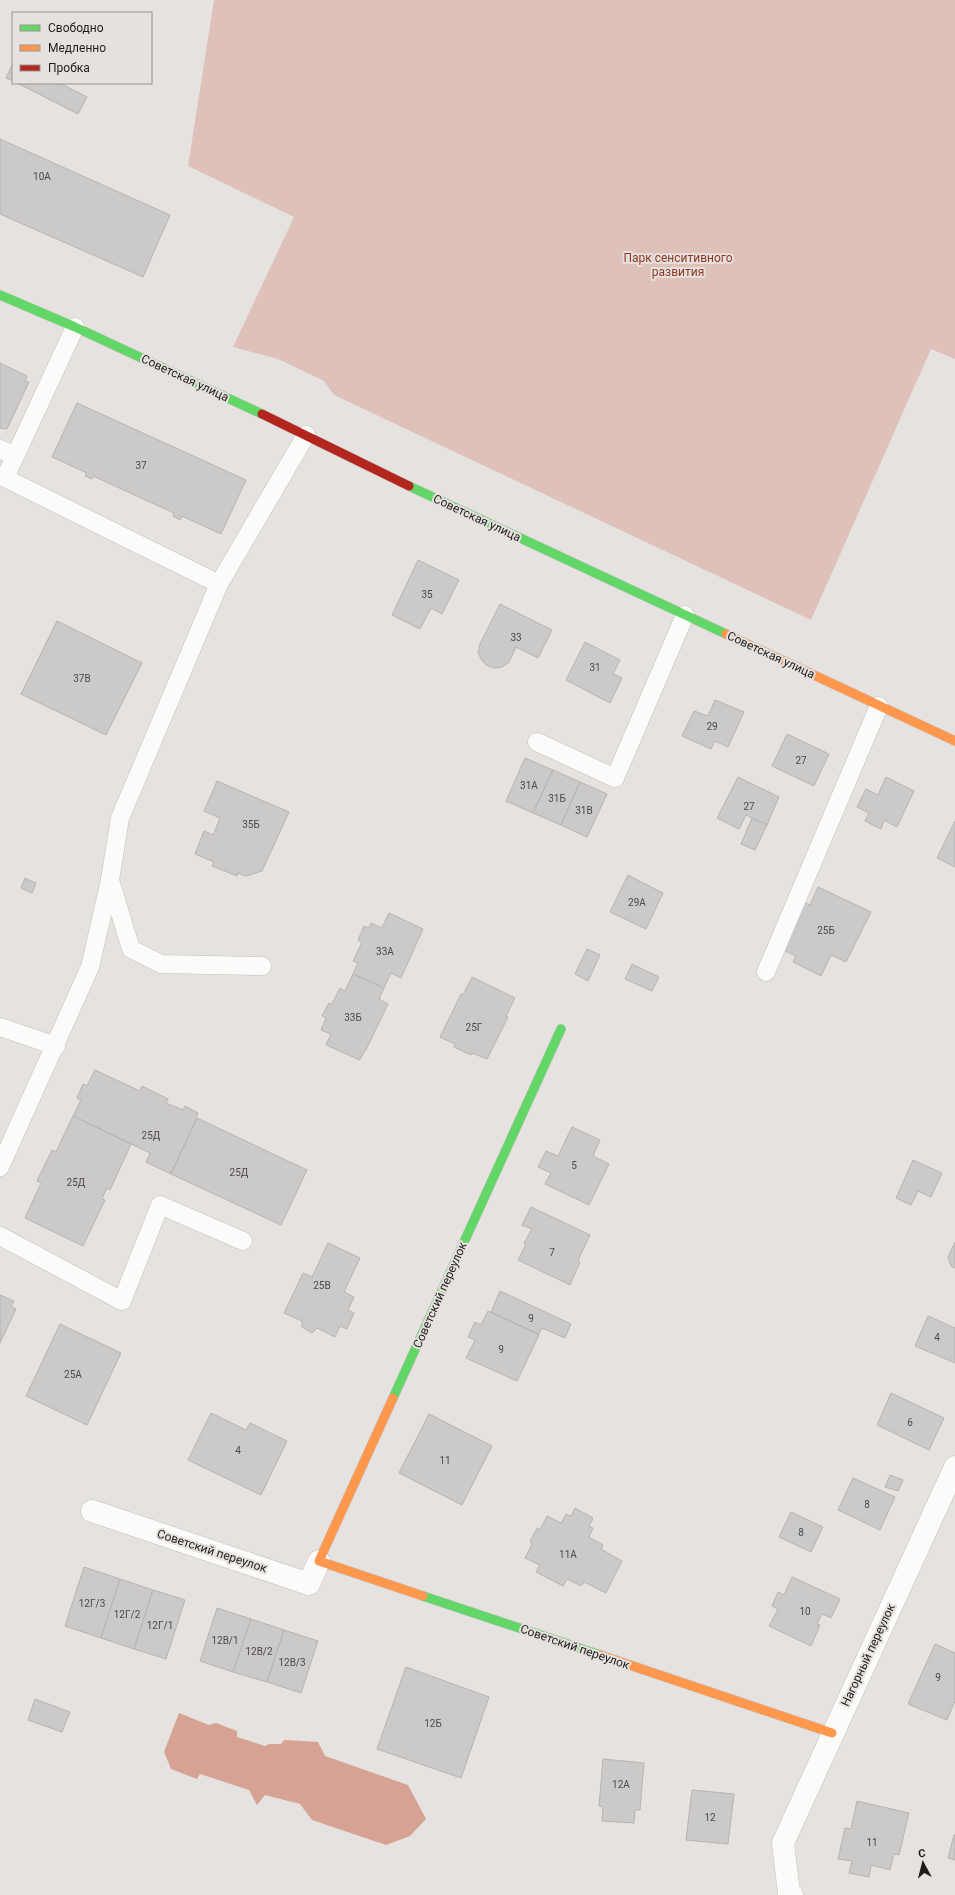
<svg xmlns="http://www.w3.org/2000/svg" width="955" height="1895" font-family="Roboto,sans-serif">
  <rect width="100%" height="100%" fill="#e5e2e0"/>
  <path fill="#dec2ba" d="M 214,0 L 955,0 L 955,359 L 931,349 L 811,620 L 334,395 L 324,381 L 278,359 L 233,347 L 294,217 L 188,166 Z"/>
  <path fill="#d6a294" d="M 179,1713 L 209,1725 L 216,1723 L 237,1731 L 237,1737 L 265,1746 L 269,1744 L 281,1744 L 284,1740 L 318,1742 L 325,1756 L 408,1785 L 426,1819 L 410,1836 L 386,1845 L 312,1820 L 300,1804 L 265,1795 L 257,1805 L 249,1790 L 200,1774 L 197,1779 L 171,1769 L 164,1752 Z"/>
  <g fill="#cccac9" stroke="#b6b4b3">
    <path d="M 13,63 L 13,81 L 6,78 Z"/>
    <path d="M 17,83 L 60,83 L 87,97 L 78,114 Z"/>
    <path d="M 0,139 L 170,215 L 143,277 L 0,214 Z"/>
    <path d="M 0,363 L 27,376 L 25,381 L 29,382 L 7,429 L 0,428 Z"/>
    <path d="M 77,403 L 246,480 L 221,534 L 182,516 L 180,520 L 173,516 L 174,513 L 93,476 L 92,479 L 85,476 L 87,473 L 52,457 Z"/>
    <path d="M 418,560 L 459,580 L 442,614 L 431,608 L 420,629 L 392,615 Z"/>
    <path d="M 500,604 L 552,630 L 538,658 L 516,647 L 509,662 L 502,667 L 494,668 L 486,665 L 481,659 L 478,652 L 480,644 Z"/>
    <path d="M 57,621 L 142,663 L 106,735 L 21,694 Z"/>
    <path d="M 585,642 L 620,660 L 613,674 L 622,678 L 610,703 L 566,680 Z"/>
    <path d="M 715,700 L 744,712 L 728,747 L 715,741 L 711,749 L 682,736 L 694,711 L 708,716 Z"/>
    <path d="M 787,734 L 829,754 L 814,786 L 772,766 Z"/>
    <path d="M 525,758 L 553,770 L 533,813 L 506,801 Z"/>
    <path d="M 553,770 L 580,782 L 561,825 L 533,813 Z"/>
    <path d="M 738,777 L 779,797 L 767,825 L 746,815 L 739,829 L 717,818 Z"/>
    <path d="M 886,777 L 914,791 L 897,827 L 884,820 L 881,829 L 865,821 L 869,813 L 857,807 L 866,789 L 878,795 Z"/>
    <path d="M 217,781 L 289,812 L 262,871 L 246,876 L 238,873 L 237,876 L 212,866 L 214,862 L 195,854 L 204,831 L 213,835 L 220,818 L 204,811 Z"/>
    <path d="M 580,782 L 607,794 L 587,837 L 561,825 Z"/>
    <path d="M 752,818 L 767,825 L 755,850 L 741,844 Z"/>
    <path d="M 955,821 L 955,867 L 937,858 Z"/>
    <path d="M 628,875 L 663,893 L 646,929 L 610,912 Z"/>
    <path d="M 25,878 L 36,883 L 32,893 L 21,888 Z"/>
    <path d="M 818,887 L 871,912 L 846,962 L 831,955 L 821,976 L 793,962 L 796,956 L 781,949 L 803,902 L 810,905 Z"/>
    <path d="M 389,913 L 423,929 L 401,978 L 391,973 L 384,988 L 353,974 L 358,963 L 353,961 L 362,942 L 358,940 L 364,926 L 369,928 L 371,923 L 382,928 Z"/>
    <path d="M 587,949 L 600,955 L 588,981 L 575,974 Z"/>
    <path d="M 632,964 L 659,977 L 652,991 L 625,979 Z"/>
    <path d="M 353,974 L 384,988 L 379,999 L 388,1004 L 366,1050 L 365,1050 L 360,1060 L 326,1045 L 331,1034 L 321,1030 L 326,1018 L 322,1016 L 329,1003 L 332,1004 L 340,988 L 345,991 Z"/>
    <path d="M 472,977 L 515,998 L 506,1016 L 508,1017 L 487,1059 L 472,1053 L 471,1055 L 454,1047 L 455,1044 L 440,1037 L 461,994 L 463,995 Z"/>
    <path d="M 95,1070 L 140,1091 L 142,1086 L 168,1099 L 166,1103 L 183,1110 L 185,1106 L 198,1113 L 196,1117 L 197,1118 L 171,1174 L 146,1162 L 150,1153 L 73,1116 L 81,1100 L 77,1098 L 83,1084 L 87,1086 Z"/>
    <path d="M 73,1116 L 131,1144 L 110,1190 L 107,1188 L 102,1199 L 105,1200 L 83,1246 L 25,1218 L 41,1183 L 37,1181 L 52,1150 L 56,1152 Z"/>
    <path d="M 197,1118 L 307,1170 L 281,1225 L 171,1174 Z"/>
    <path d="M 572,1127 L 600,1140 L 593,1156 L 609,1164 L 589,1205 L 545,1184 L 551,1173 L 538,1167 L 546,1151 L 558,1156 Z"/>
    <path d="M 913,1160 L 942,1173 L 931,1197 L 918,1191 L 911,1205 L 896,1198 Z"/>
    <path d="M 531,1207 L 590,1235 L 578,1260 L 580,1262 L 570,1285 L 518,1260 L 526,1244 L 524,1243 L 532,1229 L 522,1225 Z"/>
    <path d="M 955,1242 L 955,1268 L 951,1266 L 948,1257 Z"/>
    <path d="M 328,1243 L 360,1258 L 344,1292 L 354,1297 L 348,1310 L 354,1313 L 347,1329 L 340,1326 L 335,1337 L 317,1328 L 312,1333 L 302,1327 L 302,1321 L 284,1313 L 303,1273 L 312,1277 Z"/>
    <path d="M 500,1291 L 571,1324 L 565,1338 L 542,1328 L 539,1334 L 491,1312 Z"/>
    <path d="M 0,1295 L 14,1301 L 11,1306 L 16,1309 L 0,1343 Z"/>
    <path d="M 488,1311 L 539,1335 L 517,1381 L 466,1358 L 475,1340 L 468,1337 L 475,1322 L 481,1325 Z"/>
    <path d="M 928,1316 L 955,1328 L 955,1363 L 915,1346 Z"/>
    <path d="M 60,1324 L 121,1353 L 87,1425 L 26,1396 Z"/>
    <path d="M 891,1393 L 944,1418 L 929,1450 L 877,1425 Z"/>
    <path d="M 211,1413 L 246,1430 L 250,1423 L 287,1441 L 261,1495 L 188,1460 Z"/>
    <path d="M 429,1414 L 492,1446 L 462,1505 L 399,1473 Z"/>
    <path d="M 890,1475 L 903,1480 L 898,1491 L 885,1487 Z"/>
    <path d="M 853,1478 L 895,1497 L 880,1530 L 838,1510 Z"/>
    <path d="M 575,1508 L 593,1518 L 589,1526 L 593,1528 L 589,1537 L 603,1545 L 601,1549 L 622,1561 L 606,1593 L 584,1582 L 581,1586 L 567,1579 L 563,1586 L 536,1572 L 540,1565 L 525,1558 L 532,1544 L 530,1542 L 537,1528 L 540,1530 L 547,1516 L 561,1523 L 566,1514 L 571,1516 Z"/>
    <path d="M 791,1512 L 823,1527 L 811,1552 L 779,1537 Z"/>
    <path d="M 84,1567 L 120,1579 L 101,1638 L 65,1626 Z"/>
    <path d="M 792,1577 L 840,1599 L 831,1618 L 822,1614 L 817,1624 L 820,1625 L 811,1646 L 769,1626 L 778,1609 L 772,1606 L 778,1592 L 784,1595 Z"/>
    <path d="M 120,1579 L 153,1590 L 134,1649 L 101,1638 Z"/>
    <path d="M 153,1590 L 185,1600 L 166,1659 L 134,1649 Z"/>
    <path d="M 217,1608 L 251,1619 L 233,1672 L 200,1661 Z"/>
    <path d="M 251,1619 L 284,1630 L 267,1682 L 233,1672 Z"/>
    <path d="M 284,1630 L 318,1641 L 301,1693 L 267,1682 Z"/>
    <path d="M 935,1644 L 955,1653 L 955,1701 L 947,1720 L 908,1704 Z"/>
    <path d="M 406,1667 L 489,1697 L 461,1778 L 377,1749 Z"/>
    <path d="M 35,1699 L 70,1712 L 62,1732 L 28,1720 Z"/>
    <path d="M 603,1759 L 644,1763 L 640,1810 L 635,1810 L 634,1823 L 602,1821 L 603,1807 L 599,1806 Z"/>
    <path d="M 692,1790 L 734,1794 L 728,1844 L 686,1840 Z"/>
    <path d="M 857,1801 L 909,1813 L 899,1855 L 894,1854 L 890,1870 L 871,1865 L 869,1877 L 849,1873 L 852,1861 L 838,1859 L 845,1828 L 851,1829 Z"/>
    <path d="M 954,1835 L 955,1835 L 955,1860 L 948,1858 Z"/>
  </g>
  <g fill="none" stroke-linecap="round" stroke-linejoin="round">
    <defs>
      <g id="lane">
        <path d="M 75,327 L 5,478 L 219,584"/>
        <path d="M 0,449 L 15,456"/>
        <path d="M 537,742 L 615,778 L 685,615"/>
        <path d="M 110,880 L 131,949 L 161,964 L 262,966"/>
        <path d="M 766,972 L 879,706"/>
        <path d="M 0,1027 L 56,1046"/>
        <path d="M 0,1167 L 90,967 L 110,880 L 120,818 L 219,584 L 306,435"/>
        <path d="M 0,1236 L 122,1301 L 160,1205 L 243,1241"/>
      </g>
      <g id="street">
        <path d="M 92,1511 L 309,1584 L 319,1561"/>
        <path d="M 792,1895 L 789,1893 L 783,1843 L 955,1467"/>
      </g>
      <g id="fast">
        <path d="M 0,295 L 75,327 L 262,414"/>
        <path d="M 409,486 L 726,634"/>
        <path d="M 393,1398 L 561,1029"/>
        <path d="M 423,1596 L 600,1655"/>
      </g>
      <g id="slow">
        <path d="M 726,634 L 955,741"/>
        <path d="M 393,1398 L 319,1561 L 423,1596"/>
        <path d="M 600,1655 L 832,1733"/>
      </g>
      <path id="jam" d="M 262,414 L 409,486"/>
    </defs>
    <use href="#lane" stroke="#c3c0bf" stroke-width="19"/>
    <use href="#street" stroke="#c3c0bf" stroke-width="23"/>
    <use href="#fast" stroke="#c3c0bf" stroke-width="10"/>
    <use href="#slow" stroke="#c3c0bf" stroke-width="10"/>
    <use href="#jam" stroke="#c3c0bf" stroke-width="10"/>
    <use href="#lane" stroke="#fbfbfa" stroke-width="18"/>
    <use href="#street" stroke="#fbfbfa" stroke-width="22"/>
    <use href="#fast" stroke="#63d668" stroke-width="9"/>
    <use href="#slow" stroke="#ff974d" stroke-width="9"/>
    <use href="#jam" stroke="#b3261e" stroke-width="9"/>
  </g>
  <g text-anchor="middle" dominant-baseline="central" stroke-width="4" stroke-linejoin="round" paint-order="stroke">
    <g font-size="10" fill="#4b4948">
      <text x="42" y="176">10А</text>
      <text x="141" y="465">37</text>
      <text x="427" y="594">35</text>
      <text x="516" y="637">33</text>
      <text x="595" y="667">31</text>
      <text x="82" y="678">37В</text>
      <text x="712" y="726">29</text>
      <text x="801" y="760">27</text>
      <text x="529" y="785">31А</text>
      <text x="557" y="798">31Б</text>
      <text x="749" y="806">27</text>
      <text x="584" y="810">31В</text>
      <text x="251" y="824">35Б</text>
      <text x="637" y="902">29А</text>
      <text x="826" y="930">25Б</text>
      <text x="385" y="951">33А</text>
      <text x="353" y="1017">33Б</text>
      <text x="474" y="1027">25Г</text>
      <text x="151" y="1135">25Д</text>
      <text x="574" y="1165">5</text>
      <text x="239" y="1172">25Д</text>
      <text x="76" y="1182">25Д</text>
      <text x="552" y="1252">7</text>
      <text x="322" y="1285">25В</text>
      <text x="531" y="1318">9</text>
      <text x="937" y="1337">4</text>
      <text x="501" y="1349">9</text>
      <text x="73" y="1374">25А</text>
      <text x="910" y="1422">6</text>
      <text x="238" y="1450">4</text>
      <text x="445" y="1460">11</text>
      <text x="867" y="1504">8</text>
      <text x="801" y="1532">8</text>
      <text x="568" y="1554">11А</text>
      <text x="92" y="1603">12Г/3</text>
      <text x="805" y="1611">10</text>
      <text x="127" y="1614">12Г/2</text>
      <text x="160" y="1625">12Г/1</text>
      <text x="225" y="1640">12В/1</text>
      <text x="259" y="1651">12В/2</text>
      <text x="292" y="1662">12В/3</text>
      <text x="938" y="1677">9</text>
      <text x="433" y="1723">12Б</text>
      <text x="621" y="1784">12А</text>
      <text x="710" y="1817">12</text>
      <text x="872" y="1842">11</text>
    </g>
    <g font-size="12" fill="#8e3821" stroke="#e6e1df">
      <text x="678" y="258">Парк сенситивного<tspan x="678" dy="14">развития</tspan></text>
    </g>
    <g font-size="12" fill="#1f1d1c" stroke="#e6e1df">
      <text transform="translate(185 378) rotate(25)">Советская улица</text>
      <text transform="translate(477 518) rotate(25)">Советская улица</text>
      <text transform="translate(771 655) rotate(25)">Советская улица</text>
      <text transform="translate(440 1295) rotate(-66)">Советский переулок</text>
      <text transform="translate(212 1551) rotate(18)">Советский переулок</text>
      <text transform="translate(575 1647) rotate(19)">Советский переулок</text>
      <text transform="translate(868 1655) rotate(-65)">Нагорный переулок</text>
    </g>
  </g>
  <rect x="12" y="12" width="140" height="72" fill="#e6e1df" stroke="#969391"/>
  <rect x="20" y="25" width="20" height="6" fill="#63d668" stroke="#969391"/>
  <text x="48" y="32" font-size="12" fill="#1f1d1c">Свободно</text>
  <rect x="20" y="45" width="20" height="6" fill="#ff974d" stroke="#969391"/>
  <text x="48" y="52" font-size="12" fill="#1f1d1c">Медленно</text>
  <rect x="20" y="65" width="20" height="6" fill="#b3261e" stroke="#969391"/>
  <text x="48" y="72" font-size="12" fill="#1f1d1c">Пробка</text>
  <g transform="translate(923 1863) rotate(353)" stroke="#e6e1df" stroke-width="3" paint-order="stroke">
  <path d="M0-3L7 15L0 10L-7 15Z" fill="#1f1d1c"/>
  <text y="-6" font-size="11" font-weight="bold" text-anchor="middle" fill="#1f1d1c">С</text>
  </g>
</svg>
